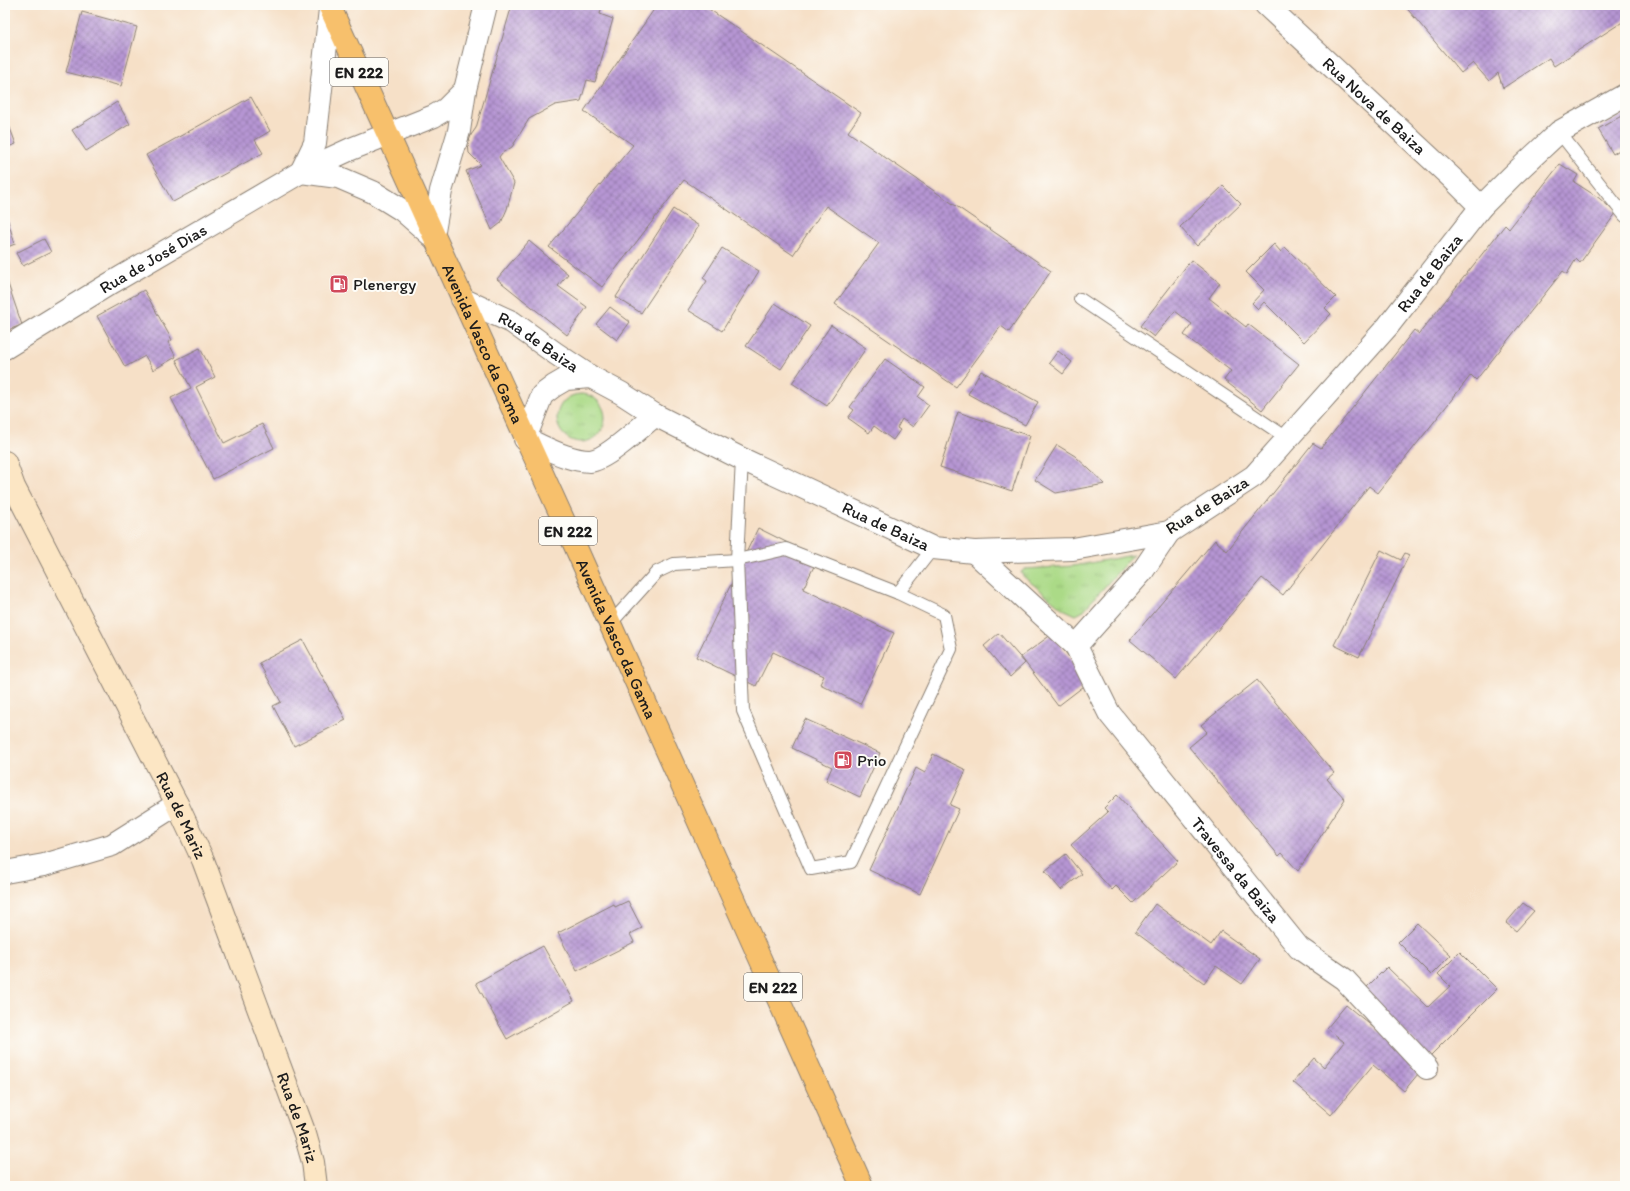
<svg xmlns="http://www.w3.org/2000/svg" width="1630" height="1191" font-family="Itim,sans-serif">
  <defs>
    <pattern id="grass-tufts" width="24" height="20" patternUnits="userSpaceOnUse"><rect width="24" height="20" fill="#abda87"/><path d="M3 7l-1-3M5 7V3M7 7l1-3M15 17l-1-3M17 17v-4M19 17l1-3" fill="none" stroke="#93ba74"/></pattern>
    <pattern id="building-cross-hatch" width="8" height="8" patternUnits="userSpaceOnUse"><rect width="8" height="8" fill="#b695d3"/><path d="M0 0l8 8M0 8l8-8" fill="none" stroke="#9379aa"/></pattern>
  </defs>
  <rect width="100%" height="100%" fill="#fdfcf7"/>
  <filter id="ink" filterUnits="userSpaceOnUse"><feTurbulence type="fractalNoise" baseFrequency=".025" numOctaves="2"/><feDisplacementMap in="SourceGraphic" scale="8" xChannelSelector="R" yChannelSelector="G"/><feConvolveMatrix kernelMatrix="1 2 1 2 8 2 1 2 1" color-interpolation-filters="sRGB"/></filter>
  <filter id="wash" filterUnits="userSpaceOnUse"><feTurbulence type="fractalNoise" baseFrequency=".012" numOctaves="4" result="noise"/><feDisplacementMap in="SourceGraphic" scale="16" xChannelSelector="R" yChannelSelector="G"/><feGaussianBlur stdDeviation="0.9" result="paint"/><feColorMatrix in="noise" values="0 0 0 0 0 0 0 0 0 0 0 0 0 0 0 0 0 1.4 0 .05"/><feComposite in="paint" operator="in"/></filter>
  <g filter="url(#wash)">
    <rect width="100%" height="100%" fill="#f6e0c7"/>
    <g fill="url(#grass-tufts)" stroke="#647b52">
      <circle cx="581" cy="418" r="24"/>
      <path d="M 1133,555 L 1082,612 L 1076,615 L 1063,609 L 1023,576 L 1021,572 L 1025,569 L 1074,566 Z"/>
    </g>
    <g id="blocks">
      <g fill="url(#building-cross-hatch)">
        <path d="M 512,5 L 602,5 L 600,14 L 613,19 L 595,82 L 587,80 L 581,101 L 555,105 L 529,119 L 512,147 L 502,153 L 499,157 L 514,183 L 507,209 L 501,223 L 492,230 L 466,171 L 481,165 L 469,153 L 468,144 L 471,135 L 476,128 Z"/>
        <path d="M 657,5 L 703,5 L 861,113 L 848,132 L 1051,271 L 1009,332 L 1001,326 L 956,387 L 835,304 L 879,243 L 826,206 L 793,255 L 684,180 L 602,287 L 549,247 L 633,145 L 584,111 Z"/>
        <path d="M 1404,5 L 1625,5 L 1625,18 L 1624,21 L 1554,66 L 1549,58 L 1503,88 L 1498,73 L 1489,81 L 1473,63 L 1461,73 Z"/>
        <path d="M 82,12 L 137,27 L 121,86 L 66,72 Z"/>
        <path d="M 251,97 L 270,131 L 255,140 L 263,153 L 173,202 L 146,155 Z"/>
        <path d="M 117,102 L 130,124 L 86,151 L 72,130 Z"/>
        <path d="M 1625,114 L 1625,156 L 1621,149 L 1613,154 L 1598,129 Z"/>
        <path d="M 5,115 L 16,144 L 5,148 Z"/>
        <path d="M 1560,164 L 1578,175 L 1574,182 L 1599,198 L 1616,213 L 1580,263 L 1576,259 L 1567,274 L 1563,271 L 1476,380 L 1471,375 L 1378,493 L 1369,486 L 1283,595 L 1262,578 L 1176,679 L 1130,640 L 1215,540 L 1227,551 L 1313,443 L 1321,448 L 1414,330 L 1419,334 L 1505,225 L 1509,229 Z"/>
        <path d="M 1223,186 L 1241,204 L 1197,246 L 1180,227 Z"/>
        <path d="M 673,209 L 699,226 L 641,313 L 616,297 Z"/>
        <path d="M 7,218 L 15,244 L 5,248 L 5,219 Z"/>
        <path d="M 44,239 L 51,252 L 23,266 L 16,253 Z"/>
        <path d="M 529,241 L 568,274 L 558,286 L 587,307 L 567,335 L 497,279 Z"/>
        <path d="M 1274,244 L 1281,252 L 1285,247 L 1336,297 L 1325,308 L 1331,314 L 1304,342 L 1264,302 L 1258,309 L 1252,303 L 1264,290 L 1246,272 Z"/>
        <path d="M 722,248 L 759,271 L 722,331 L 688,310 L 707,281 L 703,278 Z"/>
        <path d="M 1191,260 L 1220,283 L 1209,298 L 1246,327 L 1248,324 L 1299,364 L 1262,410 L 1224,380 L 1231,371 L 1184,335 L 1192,324 L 1175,311 L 1154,337 L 1140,326 Z"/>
        <path d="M 5,275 L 22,325 L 5,331 Z"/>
        <path d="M 144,290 L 172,340 L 168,342 L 176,357 L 153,370 L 145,356 L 125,367 L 97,316 Z"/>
        <path d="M 775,303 L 810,326 L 781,369 L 746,346 Z"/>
        <path d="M 610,307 L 630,322 L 617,340 L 596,324 Z"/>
        <path d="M 831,325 L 866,348 L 827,406 L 792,383 Z"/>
        <path d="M 200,348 L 215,377 L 196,387 L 224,443 L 262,424 L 274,448 L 213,479 L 171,398 L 191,388 L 176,360 Z"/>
        <path d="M 1058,351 L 1072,362 L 1063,374 L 1049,363 Z"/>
        <path d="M 885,359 L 925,387 L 918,397 L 929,405 L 913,427 L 902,419 L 897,428 L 900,430 L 893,440 L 874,426 L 869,433 L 848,418 L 854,410 L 850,407 Z"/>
        <path d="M 981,371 L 1038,402 L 1025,425 L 968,394 Z"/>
        <path d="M 958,412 L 1030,436 L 1012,491 L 940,467 Z"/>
        <path d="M 1057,445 L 1075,456 L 1105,484 L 1056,493 L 1035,480 Z"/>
        <path d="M 758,528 L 818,558 L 803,589 L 894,633 L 860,704 L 820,684 L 824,676 L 773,652 L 756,686 L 696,657 Z"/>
        <path d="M 1381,550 L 1401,560 L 1405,553 L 1409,555 L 1359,657 L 1334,645 Z"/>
        <path d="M 999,633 L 1025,663 L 1010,677 L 984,646 Z"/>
        <path d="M 1052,634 L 1088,683 L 1058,706 L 1021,657 Z"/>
        <path d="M 303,640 L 346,720 L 294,746 L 273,706 L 281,702 L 259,663 Z"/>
        <path d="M 1257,680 L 1334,773 L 1327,779 L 1345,799 L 1298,871 L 1282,853 L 1279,856 L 1189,747 L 1207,732 L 1201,725 Z"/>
        <path d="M 805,719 L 880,753 L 860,797 L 826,781 L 832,767 L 792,748 Z"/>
        <path d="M 933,754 L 966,770 L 950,805 L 959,809 L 920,894 L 869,870 L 916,768 L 925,773 Z"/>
        <path d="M 1117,795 L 1178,861 L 1133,903 L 1116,886 L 1112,890 L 1071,845 L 1108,812 L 1104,808 Z"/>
        <path d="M 1066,854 L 1082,874 L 1061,890 L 1045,871 Z"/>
        <path d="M 628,901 L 642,928 L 630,934 L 634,942 L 577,971 L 558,933 L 614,904 L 615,907 Z"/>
        <path d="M 1523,903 L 1534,911 L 1516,931 L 1506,923 Z"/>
        <path d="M 1155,904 L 1211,945 L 1221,931 L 1260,959 L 1242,984 L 1216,966 L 1204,983 L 1135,932 Z"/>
        <path d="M 1417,923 L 1451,955 L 1431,975 L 1398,942 Z"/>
        <path d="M 543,946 L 574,1001 L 507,1039 L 476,983 Z"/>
        <path d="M 1460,952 L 1497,989 L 1429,1057 L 1363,991 L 1387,967 L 1428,1007 L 1450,986 L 1438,974 Z"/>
        <path d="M 1346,1005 L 1423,1068 L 1404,1091 L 1373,1065 L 1331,1115 L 1293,1082 L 1314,1058 L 1324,1067 L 1344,1042 L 1327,1028 Z"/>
      </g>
    </g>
  </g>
  <g filter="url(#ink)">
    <use href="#blocks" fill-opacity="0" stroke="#897e72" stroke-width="1"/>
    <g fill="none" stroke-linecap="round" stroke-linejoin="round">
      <defs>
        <g id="service">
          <path d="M 1559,132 L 1625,216"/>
          <path d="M 1080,299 L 1287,438"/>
          <path d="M 742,459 L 737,560 L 743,711 L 811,869 L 851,862 L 951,649 L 944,615 L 898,593"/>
          <path d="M 610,624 L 657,572 L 674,564 L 737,560 L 786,549 L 898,593 L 933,548"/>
        </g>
        <g id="minor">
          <path id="s1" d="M 1266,5 L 1453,179 L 1481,207"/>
          <path d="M 330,9 L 315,143 L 301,172 L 338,177 L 373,192 L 402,210 L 433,237"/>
          <path d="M 433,237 L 441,191 L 459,131 L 465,90 L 486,5"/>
          <path id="s2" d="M 5,348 L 106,286 L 301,172 L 351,149 L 434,116 L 446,109 L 465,90"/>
          <path id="s3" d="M 974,552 L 1076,646 L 1109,713 L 1299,948 L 1344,979 L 1427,1068"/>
          <path d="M 1076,646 L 1142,572 L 1169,532"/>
          <path d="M 5,872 L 44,865 L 112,845 L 177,804"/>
        </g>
        <g id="tertiary">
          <path id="s4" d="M 462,299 L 512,322 L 555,353 L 591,377 L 621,393 L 655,415 L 742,459 L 933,548 L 974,552 L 1073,549 L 1169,532 L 1254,476 L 1388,326 L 1481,207 L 1513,175 L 1559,132 L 1625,95"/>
          <path d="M 591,377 L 566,379 L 554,386 L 542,395 L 525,439 C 545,447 568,461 590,461 C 606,460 642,426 655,415"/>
        </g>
        <g id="secondary">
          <path id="s5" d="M 5,462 L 14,487 L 177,804 L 203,860 L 305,1134 L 313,1162 L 316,1186"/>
        </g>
        <g id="primary">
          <path id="s6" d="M 329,5 L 572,539 L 862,1186"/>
        </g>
      </defs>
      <use href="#service" stroke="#897e72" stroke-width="14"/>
      <use href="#minor" stroke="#897e72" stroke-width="24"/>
      <use href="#tertiary" stroke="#897e72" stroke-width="24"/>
      <use href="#secondary" stroke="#897e72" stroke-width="24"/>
      <use href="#primary" stroke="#897e72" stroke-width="24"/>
      <use href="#service" stroke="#fff" stroke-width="12"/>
      <use href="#minor" stroke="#fff" stroke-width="22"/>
      <use href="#tertiary" stroke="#fff" stroke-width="22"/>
      <use href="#secondary" stroke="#fce6c4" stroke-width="22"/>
      <use href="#primary" stroke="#f7c06c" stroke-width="22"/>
    </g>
  </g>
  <defs>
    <symbol id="fuel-square" viewBox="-11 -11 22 22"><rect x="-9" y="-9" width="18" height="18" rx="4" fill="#d1495b" stroke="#fdfcf7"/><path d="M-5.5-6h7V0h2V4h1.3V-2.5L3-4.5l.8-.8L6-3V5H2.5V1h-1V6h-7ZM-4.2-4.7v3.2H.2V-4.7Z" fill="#fff"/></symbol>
  </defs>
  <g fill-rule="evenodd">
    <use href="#fuel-square" x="328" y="273" width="22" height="22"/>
    <use href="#fuel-square" x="832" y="749" width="22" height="22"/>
  </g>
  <g text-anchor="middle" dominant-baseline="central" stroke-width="4" stroke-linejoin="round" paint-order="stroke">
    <g fill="#fdfcf7" stroke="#605f5e" stroke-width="1">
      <rect x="330" y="58" width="58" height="28" rx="3"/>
      <rect x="539" y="517" width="58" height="28" rx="3"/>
      <rect x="744" y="973" width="58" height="28" rx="3"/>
    </g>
    <g font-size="16" font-weight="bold" fill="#1c1c1c">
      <text x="359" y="72">EN 222</text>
      <text x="568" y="531">EN 222</text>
      <text x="773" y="987">EN 222</text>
    </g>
    <g font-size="17" fill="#1c1c1c" stroke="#fdfcf7">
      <text stroke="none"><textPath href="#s1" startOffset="148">Rua Nova de Baiza</textPath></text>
      <text stroke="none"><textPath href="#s2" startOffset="173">Rua de José Dias</textPath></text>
      <text stroke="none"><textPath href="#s4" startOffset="1142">Rua de Baiza</textPath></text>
      <text stroke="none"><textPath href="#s4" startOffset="88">Rua de Baiza</textPath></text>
      <text stroke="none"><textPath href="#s6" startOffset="372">Avenida Vasco da Gama</textPath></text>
      <text transform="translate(1207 505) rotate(-32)">Rua de Baiza</text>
      <text stroke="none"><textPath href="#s4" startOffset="482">Rua de Baiza</textPath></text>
      <text stroke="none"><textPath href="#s6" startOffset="696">Avenida Vasco da Gama</textPath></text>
      <text stroke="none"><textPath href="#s5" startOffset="395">Rua de Mariz</textPath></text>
      <text stroke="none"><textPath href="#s3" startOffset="415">Travessa da Baiza</textPath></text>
      <text stroke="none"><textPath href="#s5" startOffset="719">Rua de Mariz</textPath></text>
    </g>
    <g font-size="17" fill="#1c1c1c" stroke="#fdfcf7" text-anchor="start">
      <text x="353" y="284">Plenergy</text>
      <text x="857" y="760">Prio</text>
    </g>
  </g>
  <rect width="1630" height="1191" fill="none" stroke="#fdfcf7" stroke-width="20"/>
</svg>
